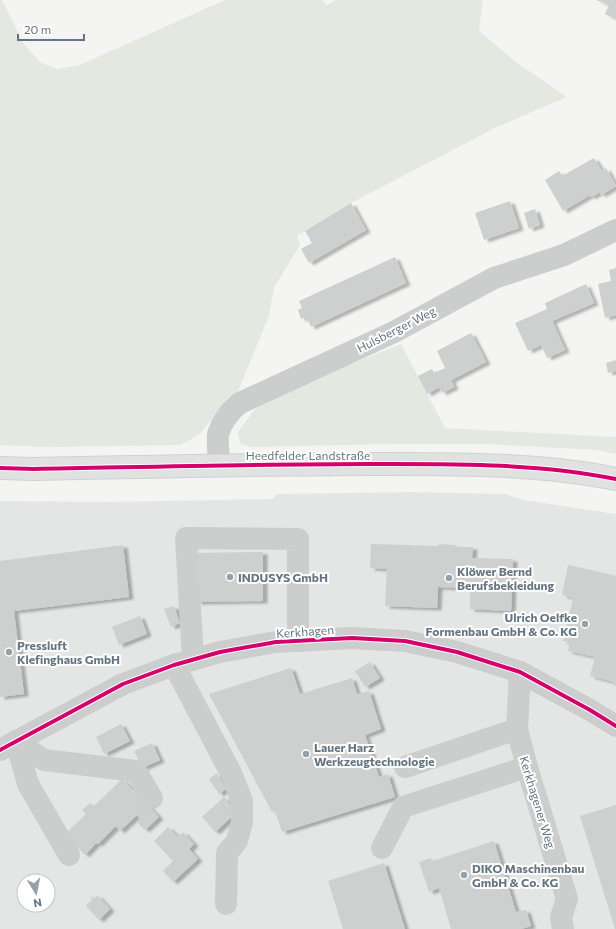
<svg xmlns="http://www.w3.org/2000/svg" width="616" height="929" font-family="Commissioner,sans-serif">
  <defs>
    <filter id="shadow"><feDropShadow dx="4.5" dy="2.5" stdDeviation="1" flood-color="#0004"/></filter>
  </defs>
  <rect width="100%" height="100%" fill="#f4f5f3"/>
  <path fill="#e4e6e5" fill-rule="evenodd" d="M 412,492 L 506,494 L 524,500 L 616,514 L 616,929 L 0,929 L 0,501 L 107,502 L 272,499 L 278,494 ZM 24,881 L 48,881 L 48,905 L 24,905 Z"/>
  <g fill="#e4e8e1">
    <path d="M 0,0 L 2,0 L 23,43 L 40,62 L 57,69 L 79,65 L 93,59 L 225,0 L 321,0 L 327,5 L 336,0 L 483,0 L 479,31 L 516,62 L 567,97 L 497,127 L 351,203 L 297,236 L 300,245 L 274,288 L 269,316 L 236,396 L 228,399 L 199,435 L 180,445 L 46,447 L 0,445 Z"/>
    <path d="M 401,344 L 445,428 L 616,437 L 616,454 L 598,450 L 579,449 L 485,444 L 395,444 L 252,447 L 240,444 L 238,432 L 255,409 L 279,392 Z"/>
  </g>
  <g fill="#ced0d0" filter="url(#shadow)">
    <path d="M 596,0 L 616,0 L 616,19 L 605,14 L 609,5 Z"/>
    <path d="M 594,158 L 602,171 L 606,168 L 616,186 L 601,195 L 600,192 L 591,197 L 590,195 L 563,211 L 545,180 L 559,171 L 562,176 Z"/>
    <path d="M 510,201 L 519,228 L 484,240 L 475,213 Z"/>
    <path d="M 351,203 L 366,230 L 309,263 L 301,249 L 312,243 L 305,231 Z"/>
    <path d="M 535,209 L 540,225 L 529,229 L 524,213 Z"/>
    <path d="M 395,257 L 406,283 L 311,327 L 306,317 L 301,319 L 298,310 L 302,308 L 299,301 Z"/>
    <path d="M 616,268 L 616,315 L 605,318 L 598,284 L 611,281 L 609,270 Z"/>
    <path d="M 586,284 L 594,303 L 552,321 L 565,350 L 547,358 L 541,345 L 528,351 L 515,323 L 547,309 L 545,303 Z"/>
    <path d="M 471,333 L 486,362 L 451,380 L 454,387 L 442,393 L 439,387 L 427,394 L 418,376 L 432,369 L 434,373 L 445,368 L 437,351 Z"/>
    <path d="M 616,360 L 616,371 L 608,373 L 606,363 Z"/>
    <path d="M 371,544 L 439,546 L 439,544 L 455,545 L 455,547 L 473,547 L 472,558 L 513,559 L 511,611 L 470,609 L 470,588 L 438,587 L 437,608 L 385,606 L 387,569 L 370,568 Z"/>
    <path d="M 123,545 L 129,597 L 14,611 L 24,694 L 0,697 L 0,561 Z"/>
    <path d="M 263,552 L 263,601 L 197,602 L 196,553 Z"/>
    <path d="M 568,565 L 616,576 L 616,686 L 613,685 L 614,682 L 590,676 L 595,657 L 568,651 L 569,646 L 566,641 L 563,641 L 573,598 L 562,595 Z"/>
    <path d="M 174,606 L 180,623 L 171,627 L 164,609 Z"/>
    <path d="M 140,616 L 147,634 L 119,645 L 112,627 Z"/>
    <path d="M 370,662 L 380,678 L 365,687 L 355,671 Z"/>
    <path d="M 291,668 L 300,694 L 352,678 L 357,694 L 369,691 L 381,729 L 365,735 L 379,777 L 388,774 L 395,797 L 282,832 L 275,811 L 272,812 L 209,694 Z"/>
    <path d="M 121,724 L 130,741 L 104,754 L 96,737 Z"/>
    <path d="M 152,743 L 160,760 L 142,768 L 134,751 Z"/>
    <path d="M 217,773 L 226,789 L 219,794 L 209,779 Z"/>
    <path d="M 122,779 L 133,790 L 136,787 L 138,795 L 159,817 L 145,830 L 137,822 L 140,819 L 137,815 L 120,831 L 116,826 L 98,844 L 96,843 L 85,855 L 65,834 L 86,814 L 82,810 L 90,803 L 94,806 Z"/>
    <path d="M 224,797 L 237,812 L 215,832 L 202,817 Z"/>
    <path d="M 616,805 L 616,929 L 615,929 L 580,816 Z"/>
    <path d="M 168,827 L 178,837 L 183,832 L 194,844 L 189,849 L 198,859 L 173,882 L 163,871 L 173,861 L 154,841 Z"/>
    <path d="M 494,841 L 516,912 L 526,910 L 531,926 L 521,929 L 451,929 L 439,888 L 429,892 L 419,862 L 431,858 L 432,861 Z"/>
    <path d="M 384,863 L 405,929 L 343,929 L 328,881 Z"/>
    <path d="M 97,895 L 110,909 L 99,920 L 86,906 L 92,899 L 90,896 L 94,898 Z"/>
  </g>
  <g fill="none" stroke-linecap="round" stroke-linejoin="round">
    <defs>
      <path id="major" d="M 0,468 L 34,469 C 147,467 260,464 372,464 C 453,464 537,463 616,479"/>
    </defs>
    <use href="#major" stroke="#d0d1d1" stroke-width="24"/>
    <g stroke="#cccece" stroke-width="22">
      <path d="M 219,466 C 219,458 217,440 218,434 C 222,421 230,411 240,403 L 394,332 L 494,278 L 564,255 L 616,230"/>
      <path d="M 193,660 L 186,538 L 298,539 L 298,641"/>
      <path d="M 174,665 L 231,773 L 242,801 L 242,822 L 237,841 L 227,853 L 226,904"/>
      <path d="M 520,672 L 517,729 L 527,767 L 567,899 L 561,917 L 563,929"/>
      <path d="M 16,741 L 44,760 L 136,771 L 152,798"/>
      <path d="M 16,741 L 28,784 L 69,855"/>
      <path d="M 0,750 L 123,684 L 174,665 L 220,652 L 276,642 L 352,638 L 405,641 L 457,652 L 520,672 L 590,710 L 616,726"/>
      <path d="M 405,767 L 517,729"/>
      <path d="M 382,848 L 403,807 L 527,767"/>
    </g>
    <use href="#major" stroke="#e0e1e1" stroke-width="22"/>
    <defs>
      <g id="cycleway">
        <path d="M 0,468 L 34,469 C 147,467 260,464 372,464 C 453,464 537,463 616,479"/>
        <path d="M 0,750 L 123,684 L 174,665 L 220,652 L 276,642 L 352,638 L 405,641 L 457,652 L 520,672 L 590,710 L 616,726"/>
      </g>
    </defs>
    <use href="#cycleway" stroke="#fff" stroke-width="6"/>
    <use href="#cycleway" stroke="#d6006c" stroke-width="4"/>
  </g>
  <g fill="#96a1aa" stroke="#fff" stroke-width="1.5">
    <circle cx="230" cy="577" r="4"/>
    <circle cx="449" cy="578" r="4"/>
    <circle cx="585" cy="624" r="4"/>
    <circle cx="9" cy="652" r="4"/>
    <circle cx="306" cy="754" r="4"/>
    <circle cx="464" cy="875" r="4"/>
  </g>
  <g text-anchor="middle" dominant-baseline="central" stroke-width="4" stroke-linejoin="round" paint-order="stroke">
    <g font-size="12" fill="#647483" stroke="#fff">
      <text transform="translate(396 329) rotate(-27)">Hulsberger Weg</text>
      <text x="308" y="455">Heedfelder Landstraße</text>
      <text transform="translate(305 631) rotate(-4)">Kerkhagen</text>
      <text transform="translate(538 802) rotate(73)">Kerkhagener Weg</text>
    </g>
    <g font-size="12" font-weight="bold" fill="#647483" stroke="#fff" text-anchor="start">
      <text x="457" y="571">Klöwer Bernd<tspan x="457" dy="14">Berufsbekleidung</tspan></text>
      <text x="238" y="577">INDUSYS GmbH</text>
      <text x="577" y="617" text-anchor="end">Ulrich Oelfke<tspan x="577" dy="14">Formenbau GmbH &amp; Co. KG</tspan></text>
      <text x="17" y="645">Pressluft<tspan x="17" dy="14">Klefinghaus GmbH</tspan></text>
      <text x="314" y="747">Lauer Harz<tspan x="314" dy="14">Werkzeugtechnologie</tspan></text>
      <text x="472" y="868">DIKO Maschinenbau<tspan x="472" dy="14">GmbH &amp; Co. KG</tspan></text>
    </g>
  </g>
  <g transform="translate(36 893) rotate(170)"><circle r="19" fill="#ffffff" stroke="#c1c7cd"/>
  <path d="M0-3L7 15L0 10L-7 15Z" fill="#96a1aa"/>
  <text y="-6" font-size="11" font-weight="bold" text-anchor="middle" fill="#647483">N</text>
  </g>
  <path d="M18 34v6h66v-6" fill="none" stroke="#647483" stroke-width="2"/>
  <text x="24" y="34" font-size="12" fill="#647483" stroke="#ffffff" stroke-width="3" paint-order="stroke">20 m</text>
</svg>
